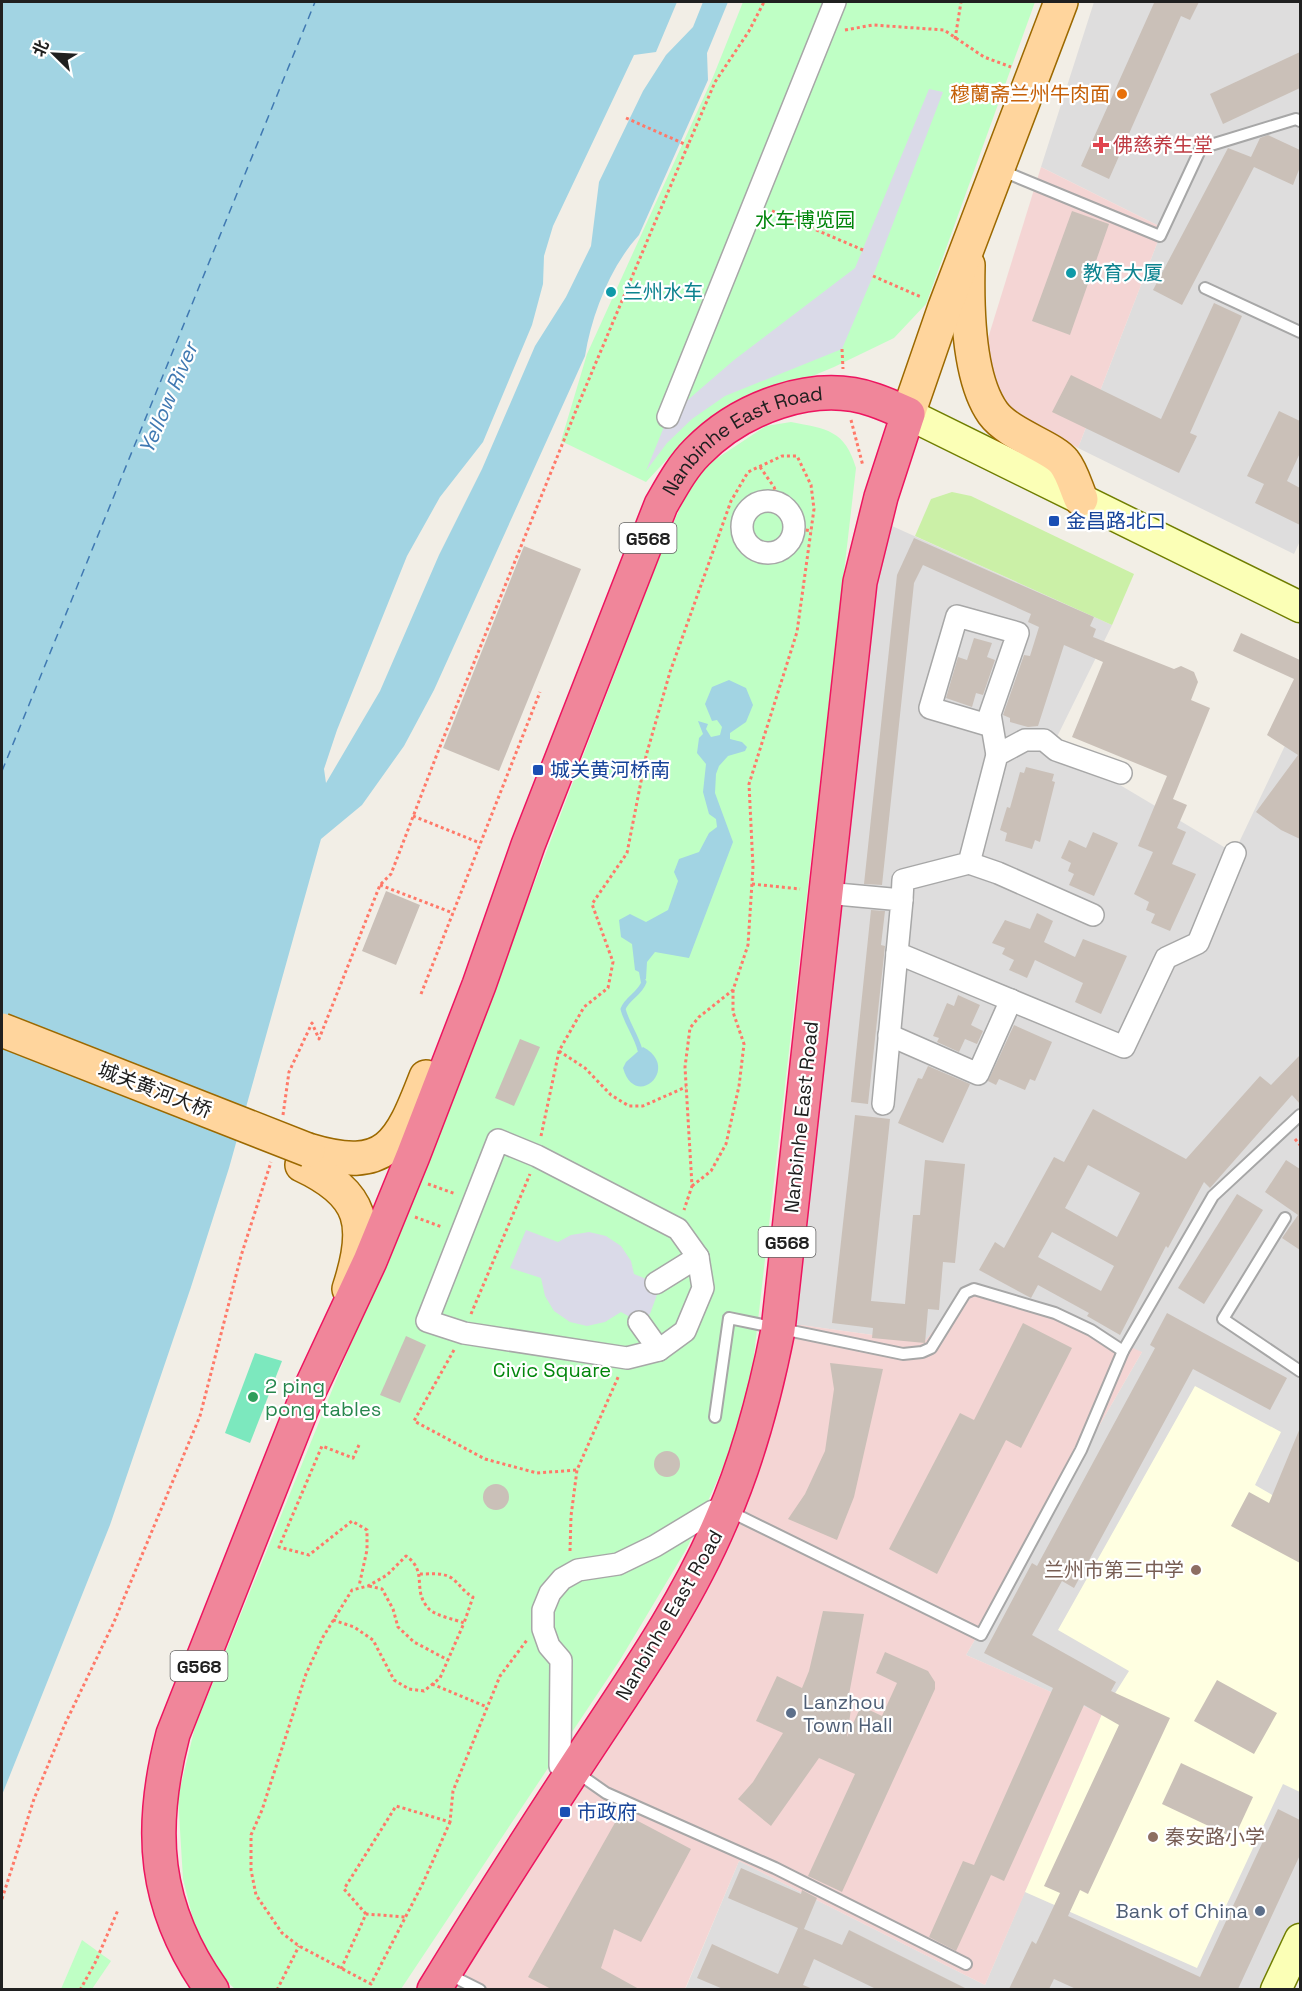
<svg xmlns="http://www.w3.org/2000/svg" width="1302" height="1991" font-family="'Space Grotesk','Noto Sans SC',sans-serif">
  <rect width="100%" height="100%" fill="#f2eee6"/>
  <g fill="#dedddd">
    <path d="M 1094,2 L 1300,2 L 1300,541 L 1294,554 L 1078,448 L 1163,228 L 1041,167 Z"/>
    <path d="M 892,526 L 1112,625 L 1053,745 L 1234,853 L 1300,714 L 1300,1955 L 1284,1989 L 685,1990 L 739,1861 L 985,1985 L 1101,1714 L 966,1655 L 1142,1352 L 924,1342 L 786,1323 L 864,614 Z"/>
  </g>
  <g fill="#f4d5d4">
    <path d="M 1041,167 L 1163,228 L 1078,448 L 972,390 Z"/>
    <path d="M 974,1282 L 1040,1307 L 1142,1352 L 966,1655 L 1102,1714 L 985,1985 L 739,1861 L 685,1989 L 448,1990 L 735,1506 L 786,1323 L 924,1342 Z"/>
  </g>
  <path fill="#ffffe1" d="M 1195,1386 L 1281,1432 L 1255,1485 L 1300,1511 L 1300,1792 L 1283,1784 L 1197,1968 L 1025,1892 L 1102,1714 L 1129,1671 L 1058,1630 Z"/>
  <path fill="#cbf0a7" d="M 952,492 L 971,496 L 1134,574 L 1112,625 L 915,536 L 931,499 Z"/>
  <g fill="#bfffc5">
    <path d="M 743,2 L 1035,2 L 926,304 L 894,338 L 834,367 L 733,409 L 684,441 L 646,482 L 561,441 L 587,354 L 713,77 Z"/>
    <path d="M 791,422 C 827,429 845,430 856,468 L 753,1364 L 741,1427 L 687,1548 L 620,1660 L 401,1989 L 235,1989 L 219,1974 L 195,1927 L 183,1879 L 178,1797 L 195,1727 L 470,1051 L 664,545 L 687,492 L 710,463 L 766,426 Z"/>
    <path d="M 82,1940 L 111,1961 L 92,1989 L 61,1989 Z"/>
  </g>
  <path fill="#7ce8be" d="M 255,1353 L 282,1361 L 250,1443 L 225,1433 Z"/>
  <g fill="#dadae8">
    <path d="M 929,89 L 943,92 L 873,276 L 842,349 L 725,396 L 692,419 L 667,443 L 646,471 L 668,417 L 734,360 L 855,268 Z"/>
    <path d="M 526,1230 L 558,1242 L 571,1235 L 589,1232 L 606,1236 L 621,1246 L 631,1261 L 634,1274 L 656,1283 L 658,1292 L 650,1314 L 639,1322 L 621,1312 L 605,1322 L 587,1326 L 570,1322 L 554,1311 L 545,1296 L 541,1278 L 510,1268 Z"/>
  </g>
  <g fill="#a2d4e3">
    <path d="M 2,2 L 677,2 L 656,52 L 634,55 L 553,226 L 544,256 L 543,284 L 532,325 L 483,442 L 440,497 L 407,556 L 337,730 L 324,769 L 326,783 L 380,691 L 439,555 L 482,469 L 535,346 L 566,297 L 591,246 L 599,182 L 643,91 L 666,55 L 693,27 L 703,2 L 728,2 L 707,53 L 708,80 L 639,235 C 610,267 592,314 585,356 L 434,690 L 404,746 L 362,805 L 321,839 L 229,1168 L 191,1287 L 110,1525 L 2,1795 Z"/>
    <path d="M 729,680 L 746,688 L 753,705 L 746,722 L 730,733 L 730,739 L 742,742 L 747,747 L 745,751 L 728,756 L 719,766 L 716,774 L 715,793 L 733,842 L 689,958 L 655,952 L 647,962 L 646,979 L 641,983 L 639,972 L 635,970 L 632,944 L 621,937 L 619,920 L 630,914 L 646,922 L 668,910 L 678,881 L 674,872 L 679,859 L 699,852 L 709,833 L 717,827 L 716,819 L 709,814 L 703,792 L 706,764 L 697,753 L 699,738 L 703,734 L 698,721 L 708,724 L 706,729 L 711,737 L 720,735 L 722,727 L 717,720 L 712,721 L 705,704 L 712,687 Z"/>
    <path d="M 643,1047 C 682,1068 635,1111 623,1068 L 626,1062 Z"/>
  </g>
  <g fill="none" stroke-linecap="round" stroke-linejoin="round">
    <path stroke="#a2d4e3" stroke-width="5" d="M 640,1050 C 636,1035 627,1024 623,1009 C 627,998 640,994 644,982"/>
    <path stroke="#4079b2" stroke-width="1.5" stroke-dasharray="8 6" stroke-linecap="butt" d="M 2,771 L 315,2"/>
  </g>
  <g fill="#cac0b8" fill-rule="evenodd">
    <path d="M 1151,2 L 1199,2 L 1190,20 L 1181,16 L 1109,179 L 1081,166 L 1154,3 Z"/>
    <path d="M 1300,52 L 1300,88 L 1223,124 L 1210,94 Z"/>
    <path d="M 1268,135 L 1300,150 L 1300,167 L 1293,185 L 1254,167 L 1182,305 L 1153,290 L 1228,148 L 1251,157 L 1260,138 Z"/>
    <path d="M 1072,211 L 1109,224 L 1070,335 L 1032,321 Z"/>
    <path d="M 1214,303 L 1242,316 L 1190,433 L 1197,436 L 1179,473 L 1052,412 L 1071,375 L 1161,419 Z"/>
    <path d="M 1279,411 L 1300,421 L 1300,453 L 1287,481 L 1300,488 L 1300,525 L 1255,503 L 1264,484 L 1247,476 Z"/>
    <path d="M 914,538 L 1094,617 L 1090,626 L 1096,629 L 1093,637 L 1174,669 L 1181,666 L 1194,672 L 1198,682 L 1191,700 L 1210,708 L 1173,799 L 1187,805 L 1177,828 L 1186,832 L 1172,864 L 1196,874 L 1170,931 L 1151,923 L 1155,914 L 1146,910 L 1149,902 L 1134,894 L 1153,852 L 1138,846 L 1167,776 L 1072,737 L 1103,662 L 1064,645 L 1038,726 L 1028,727 L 1010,722 L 1010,718 L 1003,715 L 1024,655 L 1030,656 L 1039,627 L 1028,622 L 1031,614 L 923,565 L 914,583 L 882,885 L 864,884 L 897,575 Z"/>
    <path d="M 524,546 L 581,569 L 499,771 L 443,748 Z"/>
    <path d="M 1241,633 L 1300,660 L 1300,839 L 1281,830 L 1256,812 L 1298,755 L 1267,735 L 1294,679 L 1233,651 Z"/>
    <path d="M 974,638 L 992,643 L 987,657 L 995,660 L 983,695 L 976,693 L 972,707 L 946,698 L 958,657 L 967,660 Z"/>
    <path d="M 1026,767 L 1054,774 L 1052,781 L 1055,782 L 1040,842 L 1035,840 L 1032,849 L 1005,841 L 1007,833 L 1000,830 L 1007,807 L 1010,808 L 1020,772 L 1024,773 Z"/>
    <path d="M 1093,832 L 1118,843 L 1094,896 L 1069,885 L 1074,874 L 1068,871 L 1071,863 L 1061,858 L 1069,840 L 1086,848 Z"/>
    <path d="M 386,891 L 420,905 L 396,965 L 362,951 Z"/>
    <path d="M 871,910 L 885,911 L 881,945 L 885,946 L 868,1104 L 851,1102 Z"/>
    <path d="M 1037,913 L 1053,921 L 1044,942 L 1075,957 L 1083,939 L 1127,956 L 1101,1014 L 1075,1002 L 1083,983 L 1035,960 L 1027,978 L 1009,970 L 1014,960 L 1002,954 L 1005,948 L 992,943 L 1005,920 L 1030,929 Z"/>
    <path d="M 958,995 L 980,1005 L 971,1025 L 983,1031 L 977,1044 L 965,1039 L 959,1052 L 937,1042 L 939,1038 L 933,1036 L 947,1003 L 954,1006 Z"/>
    <path d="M 1014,1025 L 1052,1042 L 1035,1081 L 1030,1079 L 1025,1090 L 999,1079 L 996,1085 L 988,1081 Z"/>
    <path d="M 520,1039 L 540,1047 L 514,1106 L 495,1098 Z"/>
    <path d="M 1300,1055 L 1300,1104 L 1292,1095 L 1210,1188 L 1204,1182 L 1168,1248 L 1166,1246 L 1120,1335 L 1087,1316 L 1089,1313 L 1038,1285 L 1031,1298 L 979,1270 L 995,1242 L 1004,1248 L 1054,1157 L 1064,1162 L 1093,1109 L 1186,1159 L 1260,1076 L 1271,1085 ZM 1088,1165 L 1140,1193 L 1117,1237 L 1065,1208 ZM 1052,1232 L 1114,1266 L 1101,1291 L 1038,1257 Z"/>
    <path d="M 928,1066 L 970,1084 L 943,1143 L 898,1123 L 918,1078 L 922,1079 Z"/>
    <path d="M 855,1115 L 890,1119 L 871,1301 L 905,1304 L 913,1215 L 920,1215 L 925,1160 L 965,1164 L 955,1263 L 943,1262 L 939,1310 L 928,1309 L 925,1343 L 872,1338 L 873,1328 L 832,1323 Z"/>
    <path d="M 1286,1160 L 1300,1169 L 1300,1250 L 1282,1238 L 1298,1215 L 1265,1192 Z"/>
    <path d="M 1237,1194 L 1263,1210 L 1204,1304 L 1178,1288 Z"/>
    <path d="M 1167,1313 L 1287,1378 L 1270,1410 L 1193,1369 L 1074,1588 L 1062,1581 L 1032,1635 L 1116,1682 L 1111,1691 L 1170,1718 L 1088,1894 L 1080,1890 L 1068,1916 L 1200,1977 L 1278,1809 L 1300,1820 L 1300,1855 L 1238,1989 L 1076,1989 L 1054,1979 L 1049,1989 L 1009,1989 L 1032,1941 L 1036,1944 L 1060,1893 L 1044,1886 L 1119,1725 L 1084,1705 L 1004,1881 L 991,1875 L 956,1951 L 929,1937 L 963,1861 L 974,1865 L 1053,1688 L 984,1653 L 1032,1563 L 1037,1566 L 1155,1348 L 1150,1345 Z"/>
    <path d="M 1023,1323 L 1072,1348 L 1021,1448 L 1006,1440 L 937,1574 L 889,1549 L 960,1413 L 974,1420 Z"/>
    <path d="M 406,1336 L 426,1345 L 400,1403 L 380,1395 Z"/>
    <path d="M 830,1363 L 883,1369 L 854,1497 L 837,1540 L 788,1519 L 805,1494 L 825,1451 L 834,1389 Z"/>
    <path d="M 1300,1428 L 1300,1563 L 1231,1526 L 1249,1492 L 1269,1503 Z"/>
    <circle cx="667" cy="1464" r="13"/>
    <circle cx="496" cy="1497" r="13"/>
    <path d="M 823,1611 L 864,1614 L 848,1700 L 852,1702 L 847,1737 L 861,1706 L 882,1716 L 897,1683 L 876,1673 L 885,1652 L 928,1671 L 935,1682 L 935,1689 L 842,1892 L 808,1876 L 855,1774 L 819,1758 L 771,1826 L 738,1799 L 753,1782 L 783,1733 L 756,1721 L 777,1676 L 802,1688 L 809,1671 Z"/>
    <path d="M 1217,1680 L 1277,1713 L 1254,1754 L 1194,1721 Z"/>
    <path d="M 1181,1763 L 1253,1797 L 1234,1838 L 1162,1804 Z"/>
    <path d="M 621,1812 L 691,1849 L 641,1942 L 614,1929 L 601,1968 L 639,1989 L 551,1989 L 528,1977 Z"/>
    <path d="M 741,1868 L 801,1894 L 802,1890 L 817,1898 L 804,1929 L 842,1945 L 849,1930 L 967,1989 L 876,1989 L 814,1959 L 803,1985 L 813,1989 L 723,1989 L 697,1978 L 712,1944 L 778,1974 L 798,1928 L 728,1898 Z"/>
  </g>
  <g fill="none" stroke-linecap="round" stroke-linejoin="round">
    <defs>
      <g id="lane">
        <path d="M 1000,170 L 1160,236 L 1201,148 L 1296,119 L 1300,121"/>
        <path d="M 1205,288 L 1300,332"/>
        <path d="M 1285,1218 L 1223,1319 L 1300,1371"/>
        <path d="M 715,1417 L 729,1318 L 903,1354 L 922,1352 L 931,1348 L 965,1293 L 974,1289 L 1055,1313 L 1091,1330 L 1123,1351"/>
        <path d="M 729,1511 L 981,1635 L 1081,1450 L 1123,1351 L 1213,1196 L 1300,1115"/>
        <path d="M 576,1772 L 606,1793 L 775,1868 L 966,1964"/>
        <path d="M 448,1974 L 480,1990"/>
      </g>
      <g id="street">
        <path d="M 668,417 L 835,2"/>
        <circle cx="768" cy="527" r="26"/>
        <path d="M 991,726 L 930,708 L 957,616 L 1018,633 L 990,714 L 997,755"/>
        <path d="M 969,863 L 998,873 L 1093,915"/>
        <path d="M 826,893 L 902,900 L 897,953 L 1124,1047 L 1166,958 L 1198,943 L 1235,853"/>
        <path d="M 902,900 L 903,880 L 969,863 L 997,755 L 1025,740 L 1044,740 L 1056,750 L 1121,773"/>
        <path d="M 889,1035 L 978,1074 L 1011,1000"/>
        <path d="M 883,1104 L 897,953"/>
        <path d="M 498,1140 L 537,1156 L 678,1229 L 698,1257 L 703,1288 L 685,1331 L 659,1350 L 627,1358 L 464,1333 L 427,1321 Z"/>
        <path d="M 656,1283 L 698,1257"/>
        <path d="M 639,1322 L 659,1350"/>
        <path d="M 560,1766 L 561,1660 L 549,1646 L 543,1629 L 543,1610 L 550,1593 L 562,1579 L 578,1570 L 618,1564 L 655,1546 L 713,1511"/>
      </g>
      <g id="secondary">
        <path d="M 908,414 L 1300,607"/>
        <path d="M 1276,1990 L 1300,1939"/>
      </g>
      <g id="primary">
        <path d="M 968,265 C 967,307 968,378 993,413 C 1009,435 1053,447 1064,462 C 1072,472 1076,488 1081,499"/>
        <path d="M 908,414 L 945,307 L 1061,2"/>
        <path d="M 308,1150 C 387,1174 400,1144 426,1077"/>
        <path d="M 302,1165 C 364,1194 370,1225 349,1289"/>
      </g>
      <g id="highway">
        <path id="s1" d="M 212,1990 C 153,1907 148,1830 173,1734 L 306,1398 L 370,1261 L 413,1156 L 479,985 L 528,845 L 661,505 C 672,486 682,467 697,452 C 740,408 814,379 874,400 C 886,404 897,409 908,414 L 881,497 L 860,582 L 778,1330 C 765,1396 748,1460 721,1521 C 684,1608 629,1685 578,1763 C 529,1838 481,1913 434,1990"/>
      </g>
    </defs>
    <use href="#lane" stroke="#a7a7a7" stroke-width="14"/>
    <use href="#street" stroke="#a7a7a7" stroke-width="24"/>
    <use href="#secondary" stroke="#707e00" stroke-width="33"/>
    <use href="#primary" stroke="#9c6900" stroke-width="36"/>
    <use href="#highway" stroke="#ed155f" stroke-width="36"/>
    <g stroke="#ff7969" stroke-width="3" stroke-dasharray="3 3" stroke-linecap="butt">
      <path d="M 845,30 L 873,25 L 944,30 L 984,57 L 1011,67"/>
      <path d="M 955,39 L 961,2"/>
      <path d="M 626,118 L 689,146"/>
      <path d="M 772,211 L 863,250"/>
      <path d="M 873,276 L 921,297"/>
      <path d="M 842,349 L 843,369"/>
      <path d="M 851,420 L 863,466"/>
      <path d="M 760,467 L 774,487 L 780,503"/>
      <path d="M 794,528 L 812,531"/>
      <path d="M 413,816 L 480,843"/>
      <path d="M 752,884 L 800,889"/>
      <path d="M 380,885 L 453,913"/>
      <path d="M 421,994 L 540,692"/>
      <path d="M 559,1051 L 585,1068 L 611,1095 L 629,1106 L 643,1106 L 686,1087"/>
      <path d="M 283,1115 L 289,1072 L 312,1023 L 319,1039 L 380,885 L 391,874 L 439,749 L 581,398 L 656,220 L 715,82 L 749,31 L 764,2"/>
      <path d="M 541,1136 L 559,1051 L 584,1007 L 608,988 L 613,962 L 592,904 L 627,853 L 646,756 L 670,672 L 731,501 L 748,472 L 782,456 L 797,456 L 811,485 L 814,509 L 797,632 L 749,784 L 753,867 L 748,945 L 733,990 L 699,1017 L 690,1028 L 685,1067 L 692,1186 L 684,1210"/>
      <path d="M 1295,1139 L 1300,1145"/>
      <path d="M 428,1184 L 456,1194"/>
      <path d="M 692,1186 L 711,1171 L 726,1144 L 739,1086 L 744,1044 L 733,1012 L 733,990"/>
      <path d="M 415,1217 L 442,1227"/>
      <path d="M 471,1314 L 530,1174"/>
      <path d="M 454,1350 L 414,1421 L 485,1459 L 537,1473 L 577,1470"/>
      <path d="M 359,1445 L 353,1458 L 322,1446 L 279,1547 L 309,1555 L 352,1521 L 367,1530 L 367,1550 L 359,1586"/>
      <path d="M 570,1551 L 571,1516 L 577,1470 L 619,1375"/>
      <path d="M 420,1574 C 431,1574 446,1572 454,1580 C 461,1586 464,1592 473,1597 L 464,1623"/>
      <path d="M 369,1586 L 382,1589 L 393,1609 L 398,1627 L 414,1642 L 448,1660"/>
      <path d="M 333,1620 L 354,1627 L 373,1640 L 394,1680 L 409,1689 L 424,1691 L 440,1678 L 464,1623 C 454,1619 436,1616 429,1609 C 411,1590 429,1572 406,1556 L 387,1575 L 368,1586 L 352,1590 L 323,1637 L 306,1674 L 262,1810 L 251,1835 L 251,1870 L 256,1895 L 282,1933 L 299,1946 L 371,1984 L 423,1883 L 450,1822"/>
      <path d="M 432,1684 L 487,1707"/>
      <path d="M 2,1899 L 34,1799 L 65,1724 L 114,1622 L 200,1416 L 241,1256 L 271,1162"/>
      <path d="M 366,1914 L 344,1889 L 396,1806 L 450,1822 L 453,1791 L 500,1676 L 527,1640"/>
      <path d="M 341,1969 L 366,1914 L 406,1917"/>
      <path d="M 80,1990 L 95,1963 L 118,1910"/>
      <path d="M 277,1990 L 299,1946"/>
    </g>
    <use href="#lane" stroke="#fff" stroke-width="10"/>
    <use href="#street" stroke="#fff" stroke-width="21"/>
    <use href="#secondary" stroke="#fbffb6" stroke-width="30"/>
    <use href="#primary" stroke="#ffd59d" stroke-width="33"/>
    <use href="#highway" stroke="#f0869a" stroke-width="33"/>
    <defs>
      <path id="primary-bridge" d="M 2,1030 L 308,1150"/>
    </defs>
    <use href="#primary-bridge" stroke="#9c6900" stroke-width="36" stroke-linecap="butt"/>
    <use href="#primary-bridge" stroke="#ffd59d" stroke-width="33"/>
  </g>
  <circle fill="#e8710a" stroke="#fff" stroke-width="2" cx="1122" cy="94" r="6"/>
  <path fill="#e0444e" stroke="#fff" stroke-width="2" d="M1098 136h6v6h6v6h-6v6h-6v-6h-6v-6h6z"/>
  <g fill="#0f9aa8" stroke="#fff" stroke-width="2">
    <circle cx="1071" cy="273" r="6"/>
    <circle cx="611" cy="292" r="6"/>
  </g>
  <g fill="#1a4fb4" stroke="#fff" stroke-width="2">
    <rect x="1048" y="515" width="12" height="12" rx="3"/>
    <rect x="532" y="764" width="12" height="12" rx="3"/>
    <rect x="559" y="1806" width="12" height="12" rx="3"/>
  </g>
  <circle fill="#2e9e5b" stroke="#fff" stroke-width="2" cx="253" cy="1397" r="6"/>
  <g fill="#8d6e63" stroke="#fff" stroke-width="2">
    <circle cx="1196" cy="1570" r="6"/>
    <circle cx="1153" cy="1837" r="6"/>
  </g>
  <g fill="#5c6f8a" stroke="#fff" stroke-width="2">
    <circle cx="791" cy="1713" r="6"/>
    <circle cx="1260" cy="1911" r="6"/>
  </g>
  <g text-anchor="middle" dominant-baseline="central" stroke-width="4.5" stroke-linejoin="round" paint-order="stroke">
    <g fill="#fff" stroke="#636363" stroke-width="1.5">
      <rect x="619.5" y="523" width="57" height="30" rx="4.5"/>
      <rect x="758.5" y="1227" width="57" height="30" rx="4.5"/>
      <rect x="170.5" y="1651" width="57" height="30" rx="4.5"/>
    </g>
    <g font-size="18" font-weight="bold" fill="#202020">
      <text x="648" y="538">G568</text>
      <text x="787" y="1242">G568</text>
      <text x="199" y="1666">G568</text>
    </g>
    <g font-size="20" fill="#c56008" stroke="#fff" text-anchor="end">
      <text x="1110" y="94">穆蘭斋兰州牛肉面</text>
    </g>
    <g font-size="20" fill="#be3a42" stroke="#fff" text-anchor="start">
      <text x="1113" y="145">佛慈养生堂</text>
    </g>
    <g font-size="20" fill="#02860c" stroke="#fff">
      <text x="805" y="220">水车博览园</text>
      <text x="552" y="1370">Civic Square</text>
    </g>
    <g font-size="20" fill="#0d838f" stroke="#fff" text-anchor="start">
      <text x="1083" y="273">教育大厦</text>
      <text x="623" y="292">兰州水车</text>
    </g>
    <g font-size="20" fill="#202020" stroke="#fff">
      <text stroke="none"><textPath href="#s1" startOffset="1701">Nanbinhe East Road</textPath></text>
      <text transform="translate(155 1090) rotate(21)">城关黄河大桥</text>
      <text transform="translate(801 1117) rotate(-84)">Nanbinhe East Road</text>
      <text transform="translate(669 1615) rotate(-60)">Nanbinhe East Road</text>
    </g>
    <g font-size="20" fill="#164399" stroke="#fff" text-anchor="start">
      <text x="1066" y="521">金昌路北口</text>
      <text x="550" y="770">城关黄河桥南</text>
      <text x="577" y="1812">市政府</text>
    </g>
    <g font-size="20" fill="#27864d" stroke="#fff" text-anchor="start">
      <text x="265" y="1386">2 ping<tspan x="265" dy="23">pong tables</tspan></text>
    </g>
    <g font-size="20" fill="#785e54" stroke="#fff" text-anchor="end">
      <text x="1184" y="1570">兰州市第三中学</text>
      <text x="1165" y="1837" text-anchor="start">秦安路小学</text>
    </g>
    <g font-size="20" fill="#4e5e75" stroke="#fff" text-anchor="start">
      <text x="803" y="1702">Lanzhou<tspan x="803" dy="23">Town Hall</tspan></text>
      <text x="1248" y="1911" text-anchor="end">Bank of China</text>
    </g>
    <g font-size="21" font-style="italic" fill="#4079b2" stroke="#fff">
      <text transform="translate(168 398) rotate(-67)">Yellow River</text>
    </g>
  </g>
  <rect width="1302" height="1991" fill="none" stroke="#202020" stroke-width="6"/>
  <g transform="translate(54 54) rotate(294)" stroke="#ffffff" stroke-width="4.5" paint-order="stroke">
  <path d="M0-4.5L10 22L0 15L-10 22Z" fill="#202020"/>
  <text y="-9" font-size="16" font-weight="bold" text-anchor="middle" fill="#202020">北</text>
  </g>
</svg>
